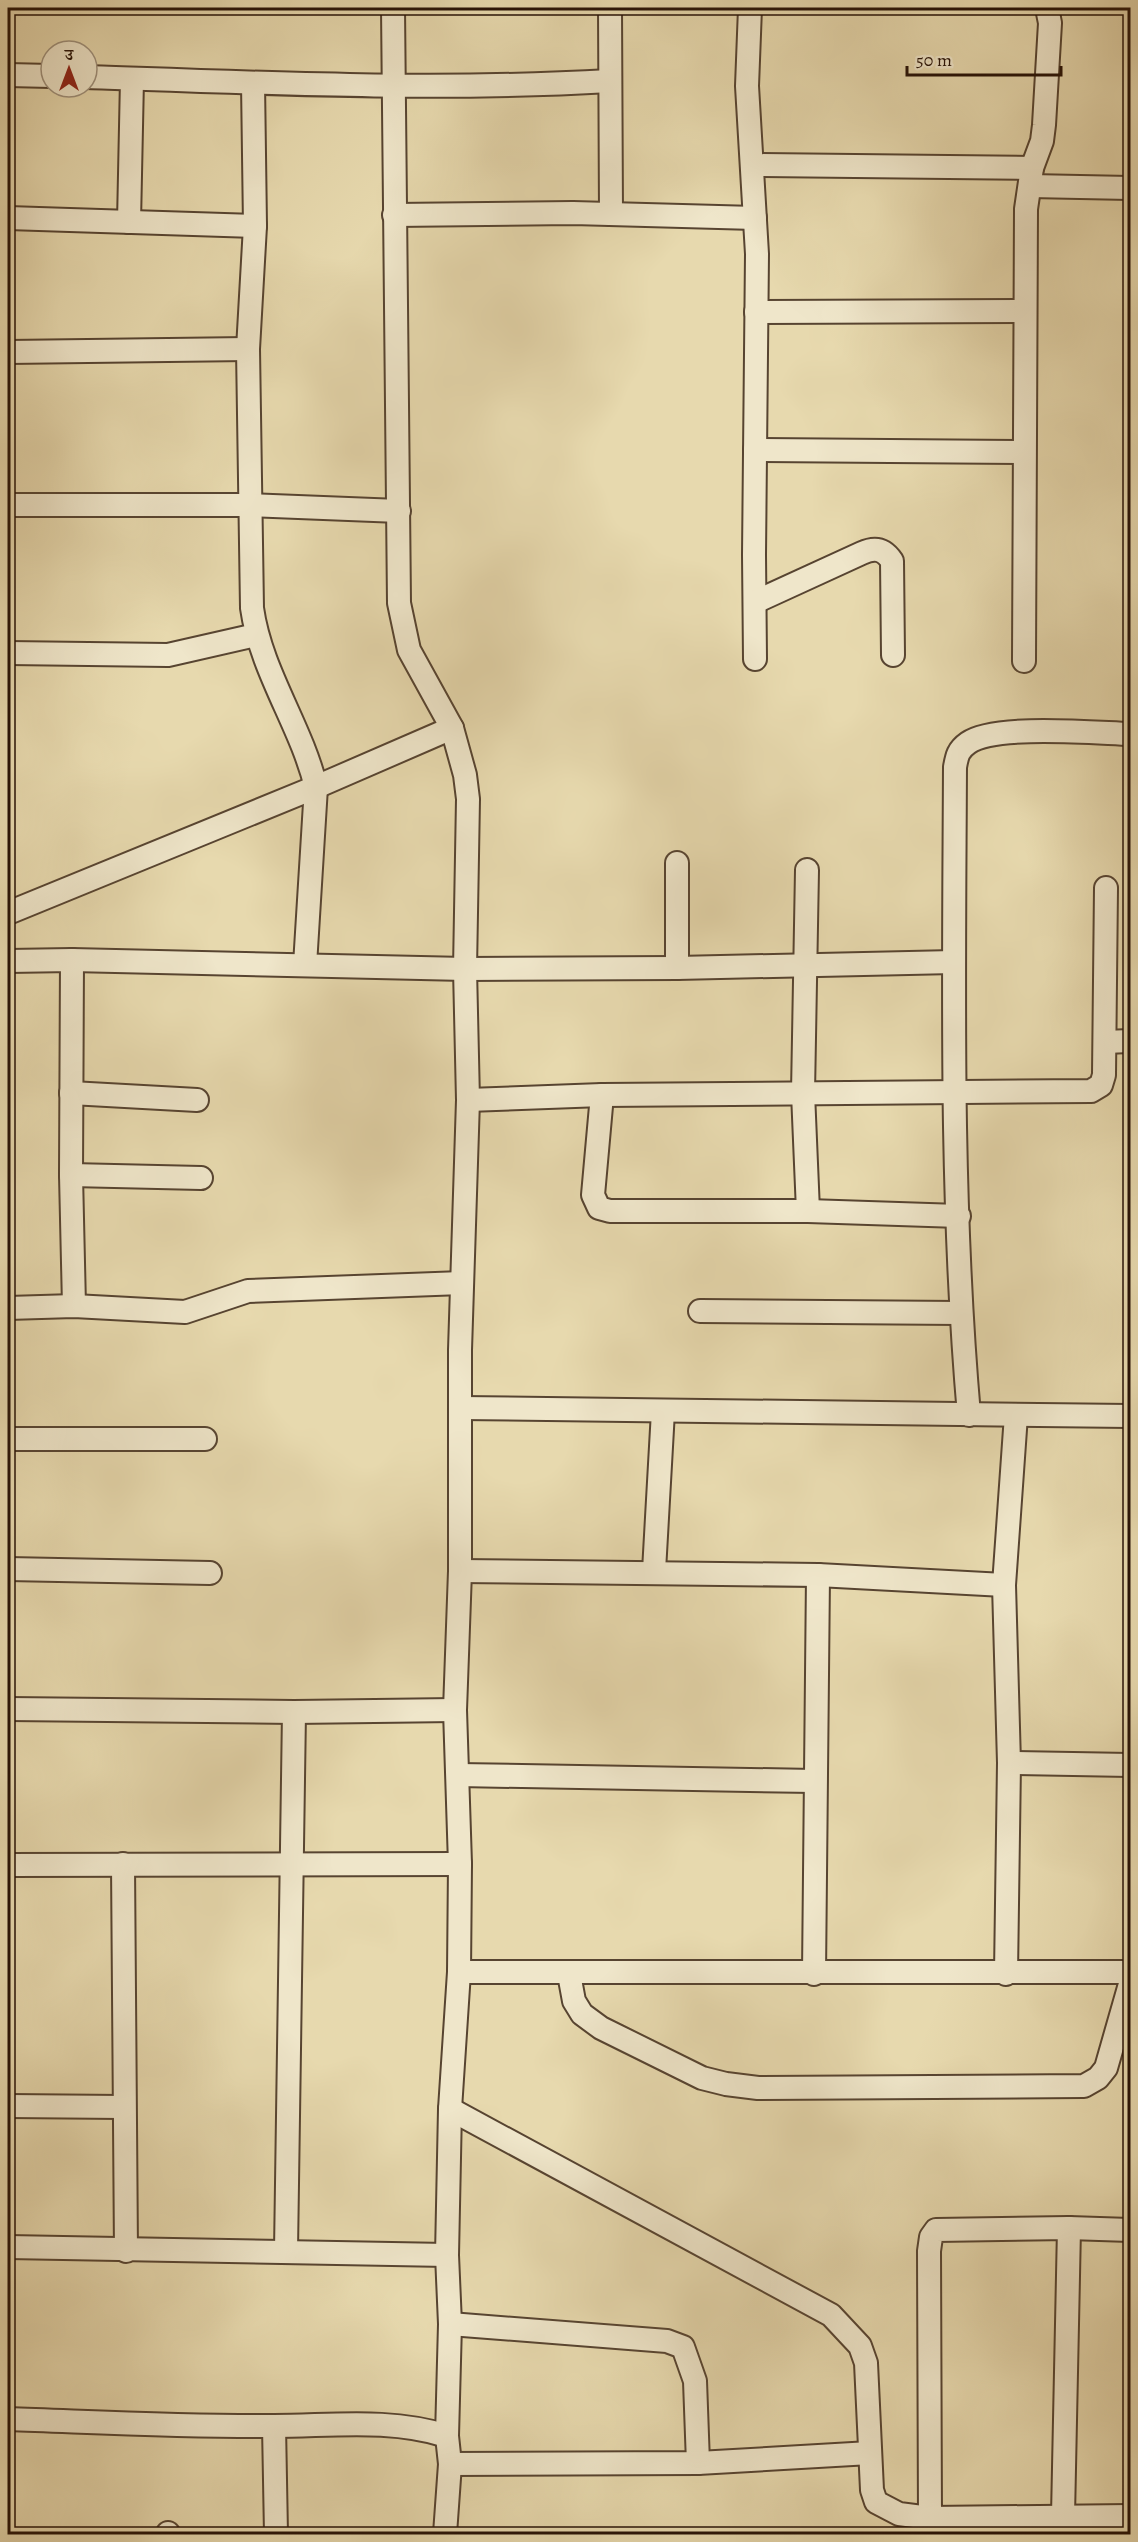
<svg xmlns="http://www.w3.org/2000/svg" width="1138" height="2542" font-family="Alegreya,'Noto Serif Devanagari',serif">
  <rect width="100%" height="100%" fill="#e7d9ae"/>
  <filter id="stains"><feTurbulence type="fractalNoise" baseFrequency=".00333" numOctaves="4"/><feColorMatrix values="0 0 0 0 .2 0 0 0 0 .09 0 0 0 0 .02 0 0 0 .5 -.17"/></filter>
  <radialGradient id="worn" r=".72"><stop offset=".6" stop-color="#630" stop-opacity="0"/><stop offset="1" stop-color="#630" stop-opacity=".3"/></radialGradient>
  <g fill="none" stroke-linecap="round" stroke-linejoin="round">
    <defs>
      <g id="minor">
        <path d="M 393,8 L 399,603 L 409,650 L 452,728 L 465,775 L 468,799 L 465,969 L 468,1100 L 460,1350 L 460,1571 L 455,1710 L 460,1864 L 459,1972 L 450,2109 L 447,2255 L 450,2324 L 447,2436 L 450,2464 L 445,2534"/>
        <path d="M 610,8 L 611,214"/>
        <path d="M 750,8 L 747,86 L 757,254 L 754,555 L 755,659"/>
        <path d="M 8,75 L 51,76"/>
        <path d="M 87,77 C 261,83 436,91 610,81"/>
        <path d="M 253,83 L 255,226 L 248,349 L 252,608 C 261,672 301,725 316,787 L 305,965"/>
        <path d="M 752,165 L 1032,168"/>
        <path d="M 1030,186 L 1130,188"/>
        <path d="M 394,215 L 573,213 L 755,218"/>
        <path d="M 8,218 L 255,226"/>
        <path d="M 129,222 L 132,79"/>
        <path d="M 756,312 L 1025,311"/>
        <path d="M 8,352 L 248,349"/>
        <path d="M 755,450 L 1024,452"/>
        <path d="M 8,505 L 250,505 L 399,511"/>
        <path d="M 755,602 L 862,553 C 875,547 884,549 892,561 L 893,655"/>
        <path d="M 8,653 L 168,655 L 256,635"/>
        <path d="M 1024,661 L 1026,209 L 1032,168 L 1042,141 L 1044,125 L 1050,23 L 1047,8"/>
        <path d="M 677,863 L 677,968"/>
        <path d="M 807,870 L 803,1093 L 808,1211"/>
        <path d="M 8,913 L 316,787 L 452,728"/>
        <path d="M 72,960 L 71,1175 L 74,1306"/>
        <path d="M 8,961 L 72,960 L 465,969 L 677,968 L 954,962"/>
        <path d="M 1105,1042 L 1130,1041"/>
        <path d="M 71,1093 L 197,1100"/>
        <path d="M 602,1095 L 593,1195 L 599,1208 L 610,1211 L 808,1211 L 959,1216"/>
        <path d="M 468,1100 L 602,1095 L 1091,1091 L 1101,1085 L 1104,1075 L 1106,888"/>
        <path d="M 71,1175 L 201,1178"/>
        <path d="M 8,1308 L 74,1306 L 185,1312 L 248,1291 L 462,1283"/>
        <path d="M 700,1311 L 960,1313"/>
        <path d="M 460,1408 L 1130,1416"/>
        <path d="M 969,1415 C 950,1199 954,983 955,767 C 957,756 958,750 968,743 C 994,724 1095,733 1130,734"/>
        <path d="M 8,1439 L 205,1439"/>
        <path d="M 8,1569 L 210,1573"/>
        <path d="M 460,1571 L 818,1575 L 1004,1585"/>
        <path d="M 654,1571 L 663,1411"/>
        <path d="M 8,1709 L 294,1712 L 455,1710"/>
        <path d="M 1009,1763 L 1130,1765"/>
        <path d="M 458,1775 L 814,1781"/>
        <path d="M 123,1864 L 126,2251"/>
        <path d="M 8,1865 L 460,1864"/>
        <path d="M 459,1972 L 1130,1972"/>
        <path d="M 569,1974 L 574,2001 L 582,2014 L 601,2028 L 702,2078 L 726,2084 L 758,2088 L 1084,2086 L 1098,2078 L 1106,2068 L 1130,1984"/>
        <path d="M 814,1974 L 818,1575"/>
        <path d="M 1006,1974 L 1009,1763 L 1004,1585 L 1016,1415"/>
        <path d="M 8,2106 L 123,2107"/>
        <path d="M 450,2109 L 831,2315 L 860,2346 L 866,2363 L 872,2490 L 876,2502 L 899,2514 L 930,2518"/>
        <path d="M 1130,2230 L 1069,2228 L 936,2230 L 931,2237 L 929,2251 L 930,2518 L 1130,2516"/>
        <path d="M 8,2247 L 447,2255"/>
        <path d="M 286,2251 L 294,1712"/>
        <path d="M 450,2324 L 667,2341 L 683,2347 L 695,2381 L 698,2463"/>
        <path d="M 8,2419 C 96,2422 185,2427 274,2426 C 332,2426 390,2418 447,2436"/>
        <path d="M 274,2426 L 276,2534"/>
        <path d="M 450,2464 L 698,2463 L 870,2453"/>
        <path d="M 1063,2516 L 1069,2228"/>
        <path d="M 168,2533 L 168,2534"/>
      </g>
    </defs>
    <use href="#minor" stroke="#574431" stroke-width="26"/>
    <use href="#minor" stroke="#efe6ca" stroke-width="22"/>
  </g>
  <rect width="1138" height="2542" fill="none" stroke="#e7d9ae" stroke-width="30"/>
  <rect x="9" y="9" width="1120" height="2524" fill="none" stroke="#271207" stroke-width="3"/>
  <rect x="15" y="15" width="1108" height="2512" fill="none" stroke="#271207" stroke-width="1.5"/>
  <g transform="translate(69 69)"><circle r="28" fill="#efe6ca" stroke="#9f917c" stroke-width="1.5"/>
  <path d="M0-4.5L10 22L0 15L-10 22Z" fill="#8f2418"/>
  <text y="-9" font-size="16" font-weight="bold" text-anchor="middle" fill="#271207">उ</text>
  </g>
  <path d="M907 66v9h154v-9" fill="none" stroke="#271207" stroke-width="3"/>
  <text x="916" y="66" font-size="18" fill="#271207" stroke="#efe6ca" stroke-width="4.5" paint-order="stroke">50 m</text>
  <rect width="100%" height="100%" filter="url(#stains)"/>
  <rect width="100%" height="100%" fill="url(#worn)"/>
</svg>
